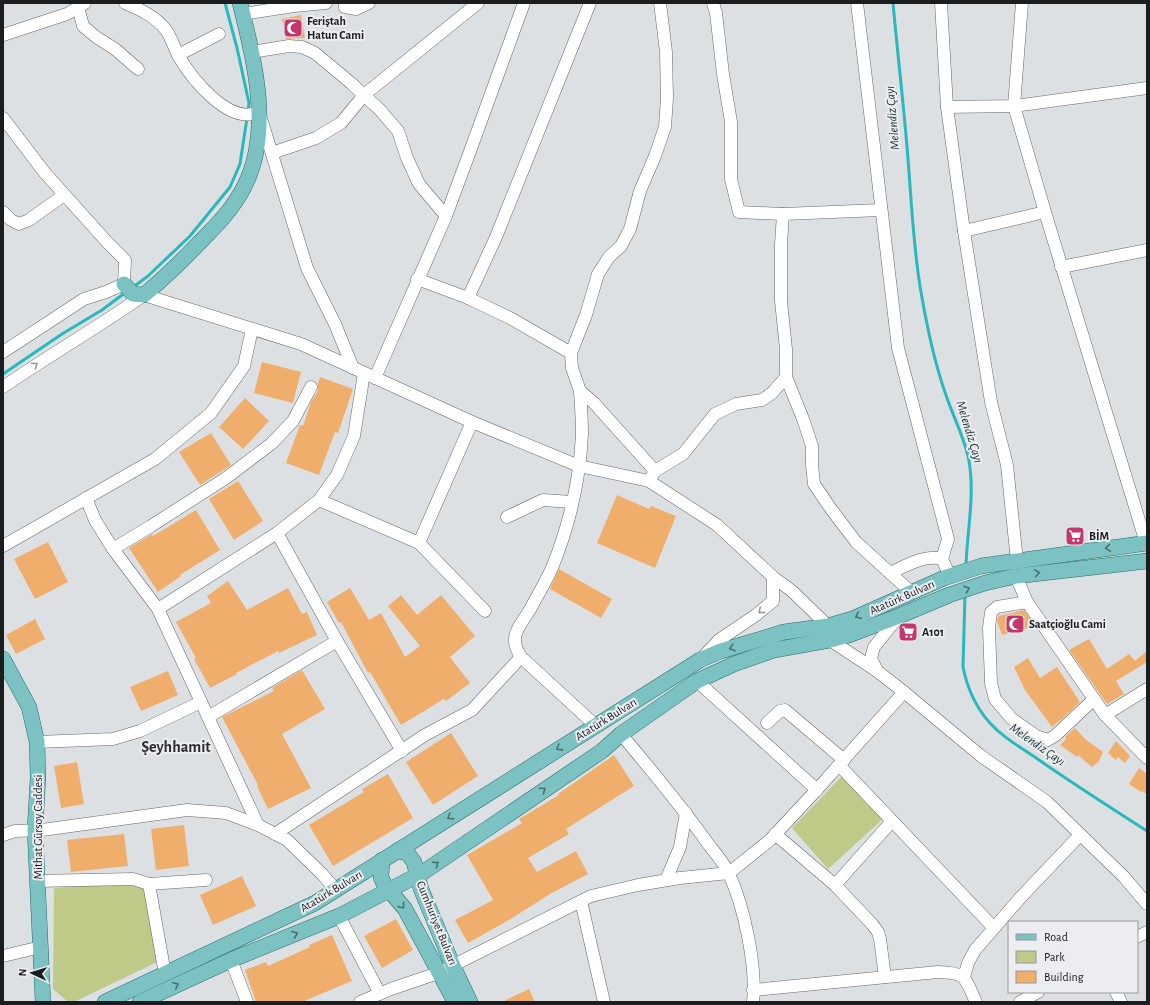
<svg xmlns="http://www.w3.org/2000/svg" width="1150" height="1005" font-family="'Alegreya Sans',sans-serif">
  <rect width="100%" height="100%" fill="#dde0e3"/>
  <g fill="#bfca89">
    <path d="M 842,776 L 884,818 L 828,869 L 792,828 Z"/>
    <path d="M 146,881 L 159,961 L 74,1002 L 68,1002 L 53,989 L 54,888 Z"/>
  </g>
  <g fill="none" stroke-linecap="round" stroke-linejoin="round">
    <g stroke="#2ab8bd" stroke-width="3">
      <path d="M 225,3 L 237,48 L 249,103 L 248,111"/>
      <path d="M 893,3 C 898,59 905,115 909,172 C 912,212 914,252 921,292 C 927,327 934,362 946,395 C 953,417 965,438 969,461 C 975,496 967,531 966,566"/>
      <path d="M 132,288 L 148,276 L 190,236 L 230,187 L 240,164 L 247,118"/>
      <path d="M 3,374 L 62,334 L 102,310 L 126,292"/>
      <path d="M 965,594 L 963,667 C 967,687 975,706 989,722 C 1003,738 1022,748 1039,760 C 1075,785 1111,808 1147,831"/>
    </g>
  </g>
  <g fill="#f0ae6c">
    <path d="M 301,15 L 305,38 L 286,39 L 282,19 Z"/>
    <path d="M 262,362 L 301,372 L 293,403 L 254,393 Z"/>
    <path d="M 320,377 L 353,389 L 338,433 L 335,432 L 319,475 L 286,463 L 300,425 L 303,426 L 311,402 L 318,391 L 318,384 Z"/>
    <path d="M 245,398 L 269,421 L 243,449 L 219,427 Z"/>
    <path d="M 211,433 L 231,465 L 200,485 L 179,452 Z"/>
    <path d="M 238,481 L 263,521 L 234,540 L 209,499 Z"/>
    <path d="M 617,495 L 649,509 L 651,506 L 676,516 L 655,568 L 597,543 Z"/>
    <path d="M 196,510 L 220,550 L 180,575 L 181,576 L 158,592 L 129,548 L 152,534 L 153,536 Z"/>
    <path d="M 48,542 L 68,582 L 35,599 L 14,559 Z"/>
    <path d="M 559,569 L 612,599 L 601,618 L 550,589 Z"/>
    <path d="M 228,581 L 247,610 L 288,588 L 302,614 L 307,612 L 317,635 L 279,653 L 278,651 L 236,673 L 237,674 L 210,688 L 194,659 L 196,658 L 176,622 L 211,603 L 207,596 Z"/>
    <path d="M 350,588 L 369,620 L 381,613 L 405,657 L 420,646 L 388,606 L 401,595 L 417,615 L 441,595 L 475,636 L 450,657 L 470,683 L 446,701 L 444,699 L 401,725 L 370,672 L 368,673 L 341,622 L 339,623 L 327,602 Z"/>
    <path d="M 1024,610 L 1031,620 L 1032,627 L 1002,635 L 997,621 L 998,616 Z"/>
    <path d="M 35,619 L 45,639 L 16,654 L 6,635 Z"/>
    <path d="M 1089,639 L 1107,669 L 1129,654 L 1135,661 L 1147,651 L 1147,662 L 1116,681 L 1124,694 L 1107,704 L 1069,650 Z"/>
    <path d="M 1028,658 L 1040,678 L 1057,667 L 1080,702 L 1062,719 L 1052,727 L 1025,690 L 1014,667 Z"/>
    <path d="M 302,670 L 325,709 L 282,734 L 311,788 L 268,809 L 257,786 L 258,785 L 222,717 L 274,691 L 272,688 Z"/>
    <path d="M 168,671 L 178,695 L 141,711 L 130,687 Z"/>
    <path d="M 1075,728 L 1085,739 L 1103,752 L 1099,761 L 1092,767 L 1078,755 L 1077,757 L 1060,745 L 1066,739 L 1065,737 Z"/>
    <path d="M 451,733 L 478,776 L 433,805 L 406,762 Z"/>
    <path d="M 1116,741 L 1130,756 L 1125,763 L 1118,757 L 1116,760 L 1108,753 Z"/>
    <path d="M 614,755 L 634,786 L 566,829 L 569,834 L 528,858 L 537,872 L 576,851 L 588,874 L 550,894 L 509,920 L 468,943 L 455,920 L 493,900 L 467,855 L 522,823 L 519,819 L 559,795 L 558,794 Z"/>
    <path d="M 77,762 L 84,804 L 61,808 L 54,766 Z"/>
    <path d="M 1139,768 L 1147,774 L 1147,794 L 1142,791 L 1141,792 L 1129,784 Z"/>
    <path d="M 388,774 L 413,818 L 333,866 L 309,825 L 364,792 L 362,789 Z"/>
    <path d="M 184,825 L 189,866 L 156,870 L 151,829 Z"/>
    <path d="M 124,834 L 128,866 L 71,872 L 67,840 Z"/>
    <path d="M 242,876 L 256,906 L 213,925 L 200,895 Z"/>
    <path d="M 396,919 L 413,950 L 382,968 L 364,936 Z"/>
    <path d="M 332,935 L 352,981 L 302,1002 L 256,1002 L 245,970 L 266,962 L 268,966 L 310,947 L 309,945 Z"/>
    <path d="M 529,989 L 535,1002 L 502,1002 Z"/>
  </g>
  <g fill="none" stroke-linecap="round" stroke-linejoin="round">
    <defs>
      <g id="minor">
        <path d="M 125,3 C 141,10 155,16 166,30 C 171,37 174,47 178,55 C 191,78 229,126 259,112 L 307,268 L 335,324 L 353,368"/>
        <path d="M 345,3 L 345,7 L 356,9 L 369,3"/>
        <path d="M 713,3 L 716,13 L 723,74 L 731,122 L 731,179 L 739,212 L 783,214 L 781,244 L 781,301 L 786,349 L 786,377 L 803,419 L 812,446 L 812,465 L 814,484 L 831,509 L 856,542 L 911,592"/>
        <path d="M 857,3 L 898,348 L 948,539 L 942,559"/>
        <path d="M 941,3 L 947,107 L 964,231 L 991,402 L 1007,465 L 1017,561"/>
        <path d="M 1022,3 L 1014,106 L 1045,212 L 1146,543"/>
        <path d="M 78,7 L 83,26 L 96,37 L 115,49 L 138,69"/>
        <path d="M 243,14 L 294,6 L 326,3"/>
        <path d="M 3,35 L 67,14 L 85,3"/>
        <path d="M 252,52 L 289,46 L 302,47 L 315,53 L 351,83 L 380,110 L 398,131 L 407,158 L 419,184 L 446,216"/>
        <path d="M 178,55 L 219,34"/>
        <path d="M 947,107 L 1014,106 L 1147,88"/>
        <path d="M 3,118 L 45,173 L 107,242 L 125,260 L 124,284 L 106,292 L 84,299 L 3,352"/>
        <path d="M 272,153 L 316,138 L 341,123 L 364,95 L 478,3"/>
        <path d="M 3,212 L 11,220 L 19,224 L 29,220 L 64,195"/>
        <path d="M 783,214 L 881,210"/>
        <path d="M 964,231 L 1045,212"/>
        <path d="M 1061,267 L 1147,250"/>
        <path d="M 417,279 L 468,298 L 510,318 L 571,353"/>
        <path d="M 468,298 L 496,237 L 590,3"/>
        <path d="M 375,378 L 446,216 L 469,154 L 524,3"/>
        <path d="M 3,387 C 50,355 98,327 144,295 L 301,344 L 472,422 L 579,466 L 649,481 L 717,525 L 773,577 L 792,591 L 828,626"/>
        <path d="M 580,391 C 581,405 582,420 582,434 C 580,479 569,526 552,568 C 546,581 539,593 532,606 C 522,625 506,635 521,657 L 595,725"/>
        <path d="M 655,471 L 683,454 L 715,414 L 736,404 L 762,400 L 772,393 L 786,377"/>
        <path d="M 649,481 L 655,471 L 594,403 L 580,391 L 572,368 L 571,353 L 586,315 L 598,274 L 609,257 L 621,246 L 630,229 L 640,191 L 655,156 L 665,127 L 667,98 L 666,52 L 660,3"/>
        <path d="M 86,498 L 95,520 L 113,549 L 158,609 L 258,825"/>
        <path d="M 319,500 L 419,543 L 485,611"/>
        <path d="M 507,517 L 543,500 L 572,502"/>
        <path d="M 277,533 L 337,641 L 402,751"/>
        <path d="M 419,543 L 472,422"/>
        <path d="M 3,546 L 155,459 L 211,413 L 244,366 L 252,329"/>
        <path d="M 113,549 L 151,526 L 226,478 L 271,444 L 293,421 L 311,387"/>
        <path d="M 890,573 C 905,566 925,554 942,559 L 950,576"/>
        <path d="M 1016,576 L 1027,602 L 1105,715 L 1147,758"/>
        <path d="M 1027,602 L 997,607 L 991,612 L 989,628 L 991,683 L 995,699 L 1012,719 L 1036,736 L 1048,740 L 1056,735 L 1094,699"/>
        <path d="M 158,609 L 277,533 L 319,500 L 337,475 L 354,436 L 364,373"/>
        <path d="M 830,640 L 877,671 L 904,692 L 981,756 L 1047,802 L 1124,877 L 1147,904"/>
        <path d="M 702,658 L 719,640 L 756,615 L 773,601 L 773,577"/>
        <path d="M 877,671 L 871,658 L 874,647 L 899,616"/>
        <path d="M 697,681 L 817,790"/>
        <path d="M 1105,715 L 1147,689"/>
        <path d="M 208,717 L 337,641"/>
        <path d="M 767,723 L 780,711 L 785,710 L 844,760"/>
        <path d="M 621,734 C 650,769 680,804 706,841 C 714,852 724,862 729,874 C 744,906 757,967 753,1002"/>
        <path d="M 37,742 L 113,739 L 140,731 L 201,702"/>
        <path d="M 839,765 L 994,928"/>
        <path d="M 275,834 L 425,735 L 472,710 L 521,657"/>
        <path d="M 775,834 L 835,885 L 872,924 L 878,932 L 880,939 L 885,977"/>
        <path d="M 3,835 L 15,831 L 42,830 L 187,810 L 226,813 L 258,825 L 287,840 L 322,874 L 336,890"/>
        <path d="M 666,880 L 680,847 L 686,813"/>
        <path d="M 37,881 L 133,879 L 149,884 L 206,880"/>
        <path d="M 149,884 L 165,974"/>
        <path d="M 835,885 L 892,821"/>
        <path d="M 581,901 L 604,1002"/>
        <path d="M 339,916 L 380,994"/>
        <path d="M 1137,937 L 1147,932"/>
        <path d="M 3,956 L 41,947"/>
        <path d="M 231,960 L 247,1002"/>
        <path d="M 964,977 L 968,963 L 975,950 L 1021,897 L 1080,835"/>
        <path d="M 753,990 L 938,972 C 968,973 964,977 976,1002"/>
        <path d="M 1116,992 L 1121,1002"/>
        <path d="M 360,1002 L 391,989 L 438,973 L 591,896 L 638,885 L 680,878 L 729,873 L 770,840 L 822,784 L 904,692"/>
        <path d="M 1020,1002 L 1038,992"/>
      </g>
      <g id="major">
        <path d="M 124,284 L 133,294 L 144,295 C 163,279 181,262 199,243 C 216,226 233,209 244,187 C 273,131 254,60 240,3"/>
        <path d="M 3,659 L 29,707 L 37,742 L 38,777 L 35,830 L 43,1002"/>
        <path d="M 398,850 L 408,854 L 414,862 L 421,889 L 453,966 L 470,1002"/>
        <path d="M 382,860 L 381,877 L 384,884 L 405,909 L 455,1002"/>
        <path d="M 105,1002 L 315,903 L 700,660 L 721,651 L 784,632 L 828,626 L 852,619 L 944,578 L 981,566 L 1147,543"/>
        <path d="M 140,1002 L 231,960 L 339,916 L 422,873 L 602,751 L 621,734 L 697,681 L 734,664 L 774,650 L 830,640 L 849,635 L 899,616 L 949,595 L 985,583 L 1016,576 L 1147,561"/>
      </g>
    </defs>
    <use href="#minor" stroke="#646669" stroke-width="13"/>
    <use href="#major" stroke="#216e6e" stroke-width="16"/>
    <use href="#minor" stroke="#fff" stroke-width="12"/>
    <use href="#major" stroke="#7cc2c2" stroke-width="15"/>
  </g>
  <defs><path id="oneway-chevron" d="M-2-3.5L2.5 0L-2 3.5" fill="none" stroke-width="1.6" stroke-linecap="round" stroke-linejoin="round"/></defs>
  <g stroke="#99999a">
    <use href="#oneway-chevron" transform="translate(35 365) rotate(-34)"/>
    <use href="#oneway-chevron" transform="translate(761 611) rotate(139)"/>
  </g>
  <g stroke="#4c7070">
    <use href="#oneway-chevron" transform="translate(1108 548) rotate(172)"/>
    <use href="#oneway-chevron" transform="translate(1037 573) rotate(-7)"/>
    <use href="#oneway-chevron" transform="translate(967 589) rotate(-19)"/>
    <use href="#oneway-chevron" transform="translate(858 616) rotate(155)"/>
    <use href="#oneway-chevron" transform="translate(732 648) rotate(162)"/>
    <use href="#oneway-chevron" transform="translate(559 748) rotate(148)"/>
    <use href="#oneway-chevron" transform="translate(543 790) rotate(-34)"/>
    <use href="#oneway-chevron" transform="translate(450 817) rotate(148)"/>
    <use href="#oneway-chevron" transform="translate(436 864) rotate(-34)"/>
    <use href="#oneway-chevron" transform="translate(402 906) rotate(53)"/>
    <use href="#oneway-chevron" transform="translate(295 934) rotate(-22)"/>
    <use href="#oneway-chevron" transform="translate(176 985) rotate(-25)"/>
  </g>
  <defs>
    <symbol id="mosque-square" viewBox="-11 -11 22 22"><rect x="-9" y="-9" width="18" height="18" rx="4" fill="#c3376c" stroke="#ebedf0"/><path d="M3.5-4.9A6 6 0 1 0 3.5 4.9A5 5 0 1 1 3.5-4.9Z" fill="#fff"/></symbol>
    <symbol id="supermarket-square" viewBox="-11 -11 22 22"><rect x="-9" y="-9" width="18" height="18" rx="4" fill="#c3376c" stroke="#ebedf0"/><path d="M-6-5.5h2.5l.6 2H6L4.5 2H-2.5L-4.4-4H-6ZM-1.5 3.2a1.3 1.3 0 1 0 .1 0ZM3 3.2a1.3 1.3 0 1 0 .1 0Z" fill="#fff"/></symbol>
  </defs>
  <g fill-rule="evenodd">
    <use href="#mosque-square" x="282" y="17" width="22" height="22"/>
    <use href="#supermarket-square" x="1064" y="525" width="22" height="22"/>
    <use href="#mosque-square" x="1004" y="613" width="22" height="22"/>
    <use href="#supermarket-square" x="897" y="621" width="22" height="22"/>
  </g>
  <g text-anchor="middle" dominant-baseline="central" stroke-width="4" stroke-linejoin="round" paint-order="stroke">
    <g font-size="12" font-weight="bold" fill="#1c1d1e" stroke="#ebedf0" text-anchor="start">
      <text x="307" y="21">Feriştah<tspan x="307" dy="14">Hatun Cami</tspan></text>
      <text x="1089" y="536">BİM</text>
      <text x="1029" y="624">Saatçioğlu Cami</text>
      <text x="922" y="632">A101</text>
    </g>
    <g font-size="12" fill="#1c1d1e" stroke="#ebedf0">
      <text transform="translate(902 597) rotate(-24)">Atatürk Bulvarı</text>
      <text transform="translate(606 719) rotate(-32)">Atatürk Bulvarı</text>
      <text transform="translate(38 827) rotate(-90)">Mithat Gürsoy Caddesi</text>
      <text transform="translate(331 891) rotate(-31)">Atatürk Bulvarı</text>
      <text transform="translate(437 923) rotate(68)">Cumhuriyet Bulvarı</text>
    </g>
    <g font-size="13" font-style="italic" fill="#213839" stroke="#ebedf0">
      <text transform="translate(893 118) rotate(-95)">Melendiz Çayı</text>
      <text transform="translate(969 432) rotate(73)">Melendiz Çayı</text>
      <text transform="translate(1037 745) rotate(35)">Melendiz Çayı</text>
    </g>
    <g font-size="16" font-weight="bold" fill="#2d2f31" stroke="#ebedf0">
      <text x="176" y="747">Şeyhhamit</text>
    </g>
  </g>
  <rect width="1150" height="1005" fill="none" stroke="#1c1d1e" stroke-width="8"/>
  <rect x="1008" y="921" width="130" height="72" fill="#ebedf0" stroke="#989a9c"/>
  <rect x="1016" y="934" width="20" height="6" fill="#7cc2c2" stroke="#989a9c"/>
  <text x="1044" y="941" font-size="12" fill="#1c1d1e">Road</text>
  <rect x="1016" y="951" width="20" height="12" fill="#bfca89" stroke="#989a9c"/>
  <text x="1044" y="961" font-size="12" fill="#1c1d1e">Park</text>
  <rect x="1016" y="971" width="20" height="12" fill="#f0ae6c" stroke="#989a9c"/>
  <text x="1044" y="981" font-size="12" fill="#1c1d1e">Building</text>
  <g transform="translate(32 973) rotate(274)" stroke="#ebedf0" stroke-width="3" paint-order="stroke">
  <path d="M0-3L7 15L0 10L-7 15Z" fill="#1c1d1e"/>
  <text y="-6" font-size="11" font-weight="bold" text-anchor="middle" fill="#1c1d1e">N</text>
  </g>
</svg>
